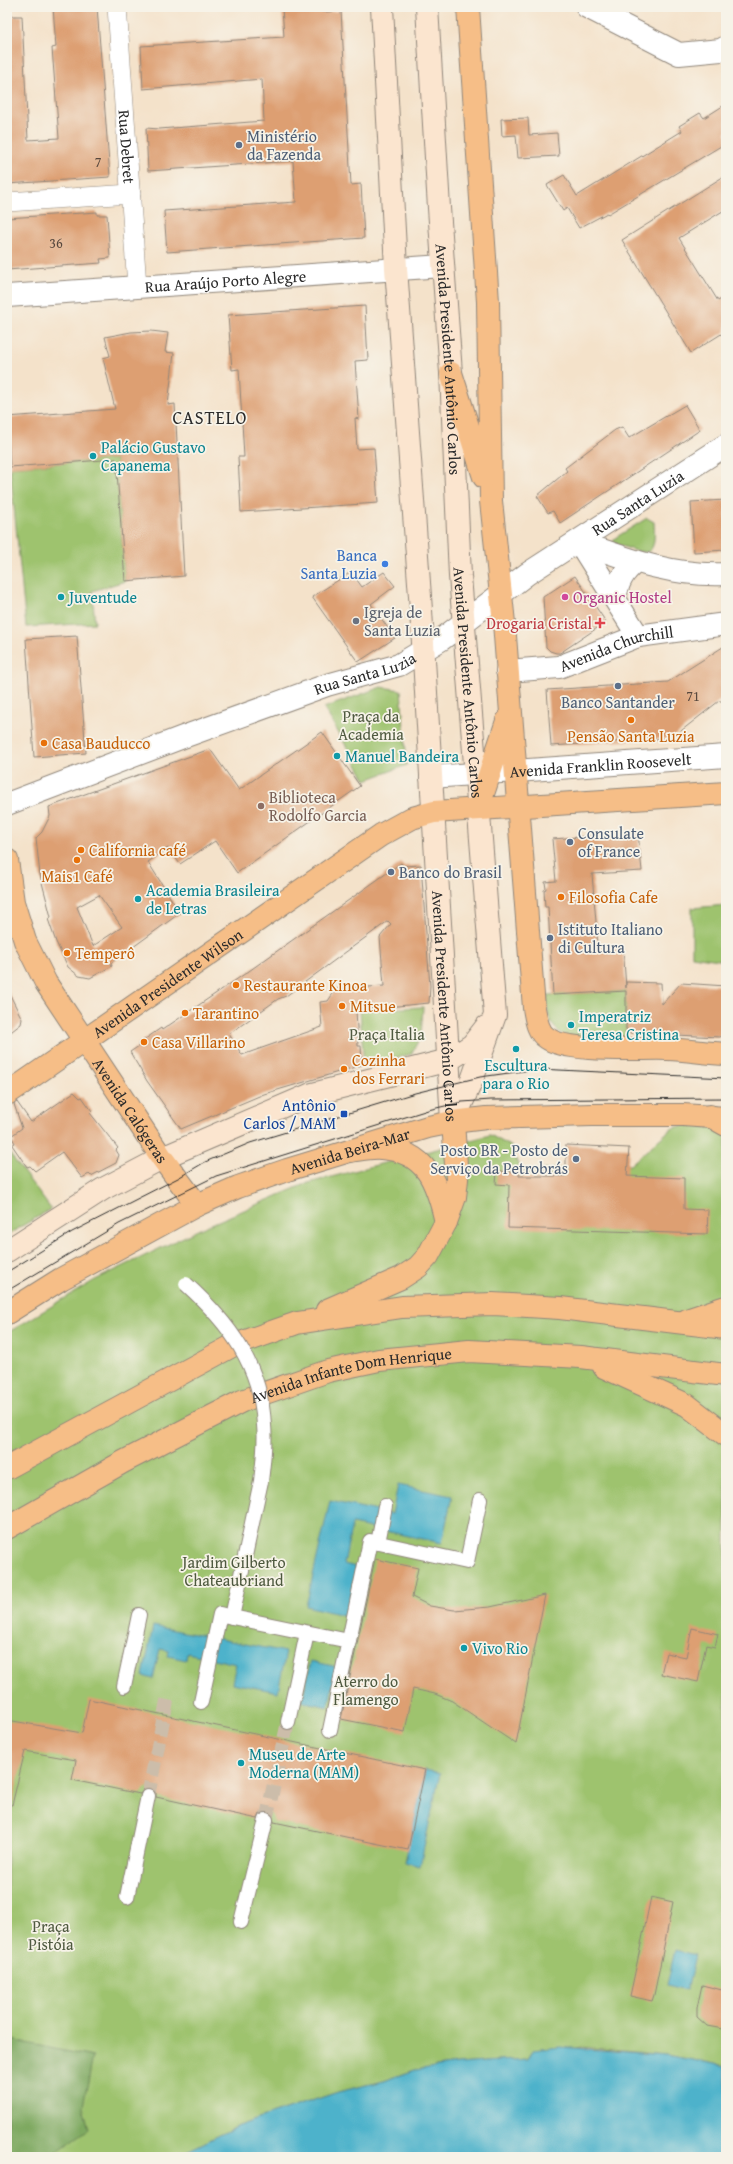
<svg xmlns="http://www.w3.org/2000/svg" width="733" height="2164" font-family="'Gentium Book Plus',serif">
  <rect width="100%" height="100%" fill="#f7f3e8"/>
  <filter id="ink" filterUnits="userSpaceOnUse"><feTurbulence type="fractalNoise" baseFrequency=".025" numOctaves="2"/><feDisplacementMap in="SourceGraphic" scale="8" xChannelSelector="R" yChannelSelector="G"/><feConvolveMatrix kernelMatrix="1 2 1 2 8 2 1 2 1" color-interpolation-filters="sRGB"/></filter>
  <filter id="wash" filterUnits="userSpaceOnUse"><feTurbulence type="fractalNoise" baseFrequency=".012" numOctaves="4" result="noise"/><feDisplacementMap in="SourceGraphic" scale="16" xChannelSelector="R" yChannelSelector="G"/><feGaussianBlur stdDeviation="0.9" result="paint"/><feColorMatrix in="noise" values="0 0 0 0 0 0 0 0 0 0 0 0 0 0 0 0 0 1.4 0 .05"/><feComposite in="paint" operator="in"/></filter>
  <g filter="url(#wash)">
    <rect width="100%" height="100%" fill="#f4e2ca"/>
    <g fill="#9ec36e" stroke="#64774c">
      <path d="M 116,459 L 125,581 L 92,591 L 95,623 L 26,627 L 10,467 Z"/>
      <path d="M 647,518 L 654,522 C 657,564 644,553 613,543 L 615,538 Z"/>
      <path d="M 381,687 L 401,690 L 407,765 L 366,780 L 324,708 Z"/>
      <path d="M 726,905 L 726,961 L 692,956 L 692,908 Z"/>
      <path d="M 626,991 L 626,1041 C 602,1040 561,1047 550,1020 C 547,1012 547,1003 547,995 Z"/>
      <path d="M 423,1007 L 421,1036 L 411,1054 L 364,1066 L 360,1010 Z"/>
      <path d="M 684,1125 L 726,1129 L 726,2066 L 665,2055 L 581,2047 L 528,2059 L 458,2064 L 415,2070 L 384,2081 L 338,2092 L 238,2126 L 175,2157 L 7,2157 L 7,1333 L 95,1280 L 202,1228 L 305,1184 L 490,1135 L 512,1147 L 520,1171 L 630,1165 L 671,1129 Z"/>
      <path d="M 7,1150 L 51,1209 L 7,1235 Z"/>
    </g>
    <path fill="#7ea961" stroke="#546a46" d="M 7,2039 L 93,2057 L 83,2106 L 89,2129 L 49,2157 L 7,2157 Z"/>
    <g fill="#4db2cb" stroke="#3c6e7b">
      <path d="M 398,1485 L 452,1496 L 442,1543 L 352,1524 L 344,1564 L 356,1567 L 347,1616 L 306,1606 L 330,1501 L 392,1514 Z"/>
      <path d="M 153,1626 L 286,1652 L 278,1692 L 232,1683 L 236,1664 L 187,1653 L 186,1660 L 168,1656 L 169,1651 L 160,1649 L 153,1679 L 143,1676 Z"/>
      <path d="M 311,1661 L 337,1667 L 328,1707 L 302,1701 Z"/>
      <path d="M 425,1770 L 440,1773 L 420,1866 L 405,1862 Z"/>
      <path d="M 675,1950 L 695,1955 L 687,1990 L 667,1985 Z"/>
      <path d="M 560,2047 L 665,2055 L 726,2066 L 726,2157 L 175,2157 L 238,2126 L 338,2092 L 384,2081 L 415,2070 L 458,2064 L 528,2059 L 533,2050 Z"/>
    </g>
    <g id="blocks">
      <g fill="#dd9f72" fill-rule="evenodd">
        <path d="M 53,7 L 97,7 L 110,177 L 7,184 L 7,16 L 22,16 L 28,140 L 59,138 L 52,48 L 56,47 Z"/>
        <path d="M 282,7 L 323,7 L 323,12 L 341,11 L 351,185 L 361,184 L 364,238 L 167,252 L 164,211 L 296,202 L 293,161 L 148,171 L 146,128 L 159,129 L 264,121 L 262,79 L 143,89 L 141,46 L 284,37 Z"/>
        <path d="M 726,104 L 726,143 L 608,214 L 607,213 L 579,228 L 567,208 L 563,211 L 547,185 L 564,175 L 577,196 L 682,131 L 679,126 L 700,113 L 704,118 Z"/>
        <path d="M 528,118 L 529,135 L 557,133 L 559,156 L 518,158 L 516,135 L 502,136 L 501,119 Z"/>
        <path d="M 726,175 L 726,209 L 679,238 L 718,301 L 726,296 L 726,331 L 691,353 L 622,240 Z"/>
        <path d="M 97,212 L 97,215 L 107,215 L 110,258 L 100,259 L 101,263 L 7,270 L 7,218 Z"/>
        <path d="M 365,306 L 368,360 L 355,361 L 359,419 L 355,418 L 357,449 L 374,448 L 378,503 L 241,512 L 238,457 L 244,457 L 239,369 L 232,370 L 228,315 Z"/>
        <path d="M 151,331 L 168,333 L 165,352 L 174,353 L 168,405 L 175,404 L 184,576 L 125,581 L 116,459 L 10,467 L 7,417 L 115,409 L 103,358 L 110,356 L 105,337 L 131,332 Z"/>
        <path d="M 685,405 L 700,430 L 560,523 L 553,511 L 548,513 L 537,496 L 567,471 L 565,468 L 615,430 L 622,427 L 629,438 Z"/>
        <path d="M 726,500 L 726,550 L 694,552 L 691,502 Z"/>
        <path d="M 351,572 L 362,587 L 384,572 L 395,586 L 371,604 L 395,638 L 358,662 L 312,597 Z"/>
        <path d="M 575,576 L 606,622 L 560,653 L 556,653 L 550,651 L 546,647 L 543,597 Z"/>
        <path d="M 77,636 L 86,753 L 34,757 L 26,639 Z"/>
        <path d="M 726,645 L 726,701 L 719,701 L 672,738 L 551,746 L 547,690 L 668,682 Z"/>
        <path d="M 322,732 L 360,786 L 237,873 L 215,841 L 180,864 L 168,848 L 148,862 L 180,913 L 111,963 L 112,966 L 90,978 L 79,976 L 68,967 L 56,942 L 48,919 L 51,917 L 40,875 L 36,838 L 42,832 L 50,816 L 49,807 L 210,749 L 239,790 ZM 99,895 L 122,927 L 93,946 L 77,907 Z"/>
        <path d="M 638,833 L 642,871 L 592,874 L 598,946 L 623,946 L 626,988 L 626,982 L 661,983 L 662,1004 L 681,983 L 726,986 L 726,1033 L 720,1037 L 630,1033 L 626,1029 L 626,991 L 553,995 L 548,907 L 545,907 L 544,890 L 546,889 L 545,882 L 556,881 L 552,839 Z"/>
        <path d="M 401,863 L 404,866 L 421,865 L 430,986 L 429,1003 L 356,1010 L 358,1046 L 361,1046 L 362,1065 L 264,1094 L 181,1129 L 147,1081 L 130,1052 L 139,1046 L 138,1044 L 161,1028 L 162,1030 L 249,971 ZM 388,921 L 391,924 L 380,937 L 384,986 L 336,989 L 328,1001 L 320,1002 L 322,1027 L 242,1055 L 229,1034 L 278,999 L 286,996 Z"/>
        <path d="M 7,989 L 22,1019 L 21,1024 L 7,1035 Z"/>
        <path d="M 74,1092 L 80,1098 L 82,1097 L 92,1111 L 90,1113 L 118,1148 L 116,1150 L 119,1155 L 116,1163 L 91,1176 L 89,1174 L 82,1178 L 62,1152 L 35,1171 L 30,1166 L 27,1167 L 12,1145 L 15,1143 L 11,1136 L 22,1128 L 14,1104 L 17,1102 L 31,1122 Z"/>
        <path d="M 566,1145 L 629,1148 L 627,1176 L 684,1178 L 684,1209 L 708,1210 L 707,1234 L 508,1228 L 509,1185 L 496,1184 L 497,1171 L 519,1172 L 519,1176 L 566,1176 Z"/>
        <path d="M 375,1559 L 418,1568 L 412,1597 L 430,1606 L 454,1610 L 490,1607 L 545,1595 L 516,1744 L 452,1701 L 435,1694 L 413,1689 L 405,1732 L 341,1719 Z"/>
        <path d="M 692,1628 L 718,1634 L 715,1647 L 706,1645 L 698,1682 L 661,1674 L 666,1653 L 686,1657 Z"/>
        <path d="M 89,1699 L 425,1770 L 408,1850 L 274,1822 L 272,1814 L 268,1812 L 260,1814 L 258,1819 L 156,1797 L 156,1793 L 150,1788 L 145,1788 L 140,1794 L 72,1780 L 76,1760 L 25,1751 L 12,1805 L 7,1804 L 7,1720 L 82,1733 Z"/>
        <path d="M 651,1897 L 673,1902 L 654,1995 L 652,2001 L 630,1996 Z"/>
        <path d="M 702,1985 L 726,1991 L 726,2018 L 723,2029 L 707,2026 L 697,2017 L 697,2008 Z"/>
      </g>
    </g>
  </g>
  <g filter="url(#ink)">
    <use href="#blocks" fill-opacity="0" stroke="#90867a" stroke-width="1"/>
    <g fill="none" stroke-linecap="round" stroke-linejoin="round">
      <g stroke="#ccbdaa" stroke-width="14" stroke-dasharray="14 7" stroke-linecap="butt">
        <path d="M 148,1796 L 168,1696"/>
        <path d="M 266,1820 L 288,1722"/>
      </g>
      <defs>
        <g id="pedestrian">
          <path d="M 261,1481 L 232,1617 L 349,1641"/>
          <path d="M 378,1543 L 385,1506"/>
          <path d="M 124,1686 L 139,1615"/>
          <path d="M 201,1702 L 220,1614 L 232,1617"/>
          <path d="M 288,1722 L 307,1633"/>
          <path d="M 330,1730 L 370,1541 L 467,1562 L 480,1500"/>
          <path d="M 127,1897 L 148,1796"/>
          <path d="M 241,1922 L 266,1820"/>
        </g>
        <g id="minor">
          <path id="s1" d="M 117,7 L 137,286"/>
          <path d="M 7,202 L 131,194"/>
        </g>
        <g id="tertiary">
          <path d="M 587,7 L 679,54 L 721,50 L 726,47"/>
          <path id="s2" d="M 7,296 L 443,266"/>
          <path d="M 579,542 C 627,559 674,577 726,574"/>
          <path d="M 579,542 L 638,636"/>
          <path d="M 615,598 C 618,582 623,572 636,562"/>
          <path id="s3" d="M 507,671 L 559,667 L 638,636 L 726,624"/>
          <path id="s4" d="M 431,777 L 726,756"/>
          <path id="s5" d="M 7,804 L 183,737 L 327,685 L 399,665 L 442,639 L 527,574 L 726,445"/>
        </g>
        <g id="secondary">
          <path id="s6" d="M 382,7 L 396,268 L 421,610 L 452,1121"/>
          <path id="s7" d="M 427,7 L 439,208 L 451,373 L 460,576 L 495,1015 L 472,1080 L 453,1122"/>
          <path d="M 7,1251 L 103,1189 L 162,1158 L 309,1095 L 449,1060 L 472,1045 L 486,1027"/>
        </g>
        <g id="primary">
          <path d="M 468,7 L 488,302 L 491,501 L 504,623 L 534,1008 C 536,1018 537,1032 547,1038 C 567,1053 641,1048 668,1049 C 687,1050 707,1053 726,1054"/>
          <path d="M 451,373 L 484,477"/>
          <path d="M 478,809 L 507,721"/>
          <path id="s8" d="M 7,860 L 13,902 L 25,941 L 46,983 L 162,1158 L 197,1205"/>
          <path id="s9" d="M 7,1094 L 381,835 L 412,818 L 434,812 L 726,793"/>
          <path id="s10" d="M 7,1313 L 61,1279 L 197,1205 L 238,1187 L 287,1170 L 428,1127 L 453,1122 L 486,1118 L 592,1115 L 683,1115 L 726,1118"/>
        </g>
        <g id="trunk">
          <path d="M 710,1116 L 726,1125"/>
          <path d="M 350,1151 C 359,1150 371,1147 381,1148 C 427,1151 437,1183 446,1222"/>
          <path d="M 327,1310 L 401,1278 L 418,1267 L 428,1256 L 446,1222 L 455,1197 L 457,1179 L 453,1122"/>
          <path d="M 687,1320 L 726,1307"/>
          <path d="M 604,1367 L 687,1405 L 726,1435"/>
          <path d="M 7,1468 L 232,1346 L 297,1323 L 402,1307 L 493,1304 L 560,1308 L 726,1328"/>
          <path id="s11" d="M 7,1528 L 123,1462 L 242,1401 L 328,1371 L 379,1360 L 469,1351 L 581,1357 L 726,1375"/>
        </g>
      </defs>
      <use href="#pedestrian" stroke="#90867a" stroke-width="16"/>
      <use href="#minor" stroke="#90867a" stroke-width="20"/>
      <use href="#tertiary" stroke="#90867a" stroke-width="24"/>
      <use href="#secondary" stroke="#90867a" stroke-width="24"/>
      <use href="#primary" stroke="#90867a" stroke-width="24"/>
      <use href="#trunk" stroke="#90867a" stroke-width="24"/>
      <use href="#pedestrian" stroke="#fff" stroke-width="14"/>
      <use href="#minor" stroke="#fff" stroke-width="19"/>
      <use href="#tertiary" stroke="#fff" stroke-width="22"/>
      <use href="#secondary" stroke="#fbe5cf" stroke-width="22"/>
      <use href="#primary" stroke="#f6be87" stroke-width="22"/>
      <use href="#trunk" stroke="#f6be87" stroke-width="22"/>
      <g stroke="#2b2b2b" stroke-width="1">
        <path d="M 7,1272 L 72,1232 L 178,1178 L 205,1162 L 250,1143 L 415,1093 L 480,1077 L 538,1069 L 726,1078"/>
        <path d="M 7,1291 L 119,1224 L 216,1176 L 428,1110 L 462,1102 L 491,1100 L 726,1098"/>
      </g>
      <defs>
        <path id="pedestrian-bridge" d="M 186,1284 C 229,1323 261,1365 264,1425 C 266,1444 263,1463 261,1481"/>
      </defs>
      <use href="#pedestrian-bridge" stroke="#90867a" stroke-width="16" stroke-linecap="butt"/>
      <use href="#pedestrian-bridge" stroke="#fff" stroke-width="14"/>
    </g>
  </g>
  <g fill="#5c6f8a" stroke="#f7f3e8" stroke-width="1.5">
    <circle cx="239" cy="145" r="4"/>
    <circle cx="618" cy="686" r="4"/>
    <circle cx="570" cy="842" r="4"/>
    <circle cx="391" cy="872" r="4"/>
    <circle cx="550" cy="938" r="4"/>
    <circle cx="576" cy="1159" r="4"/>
  </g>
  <g fill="#0f9aa8" stroke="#f7f3e8" stroke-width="1.5">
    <circle cx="93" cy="456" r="4"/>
    <circle cx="61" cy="597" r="4"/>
    <circle cx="337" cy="756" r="4"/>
    <circle cx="138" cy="899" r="4"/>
    <circle cx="571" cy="1025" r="4"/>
    <circle cx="516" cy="1049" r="4"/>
    <circle cx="464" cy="1648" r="4"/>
    <circle cx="241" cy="1763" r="4"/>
  </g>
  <circle fill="#3f7fe0" stroke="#f7f3e8" stroke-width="1.5" cx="385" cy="564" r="4"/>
  <circle fill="#d1479c" stroke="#f7f3e8" stroke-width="1.5" cx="565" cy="597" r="4"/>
  <circle fill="#6b7280" stroke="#f7f3e8" stroke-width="1.5" cx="356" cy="621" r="4"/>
  <path fill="#e0444e" stroke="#f7f3e8" stroke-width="1.5" d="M598 617h4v4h4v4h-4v4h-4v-4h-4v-4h4z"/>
  <g fill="#e8710a" stroke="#f7f3e8" stroke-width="1.5">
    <circle cx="631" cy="720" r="4"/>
    <circle cx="44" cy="743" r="4"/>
    <circle cx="81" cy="850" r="4"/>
    <circle cx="77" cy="860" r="4"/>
    <circle cx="561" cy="897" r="4"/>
    <circle cx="67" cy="953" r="4"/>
    <circle cx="236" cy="985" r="4"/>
    <circle cx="342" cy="1006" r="4"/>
    <circle cx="185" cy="1013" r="4"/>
    <circle cx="144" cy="1042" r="4"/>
    <circle cx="344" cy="1069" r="4"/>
  </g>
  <circle fill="#8d6e63" stroke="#f7f3e8" stroke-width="1.5" cx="261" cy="806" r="4"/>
  <rect fill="#1a4fb4" stroke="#f7f3e8" stroke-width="1.5" x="340" y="1110" width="8" height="8" rx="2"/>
  <g text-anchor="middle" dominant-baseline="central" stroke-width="3.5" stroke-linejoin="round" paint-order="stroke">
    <g font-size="14" fill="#58483d">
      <text x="98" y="162">7</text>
      <text x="56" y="243">36</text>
      <text x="693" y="696">71</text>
    </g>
    <g font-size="16" fill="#4e5e75" stroke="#f7f3e8" text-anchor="start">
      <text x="247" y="136">Ministério<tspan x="247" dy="18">da Fazenda</tspan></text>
      <text x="618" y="702" text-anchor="middle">Banco Santander</text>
      <text x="578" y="833">Consulate<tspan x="578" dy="18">of France</tspan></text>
      <text x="399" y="872">Banco do Brasil</text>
      <text x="558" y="929">Istituto Italiano<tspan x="558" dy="18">di Cultura</tspan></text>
      <text x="568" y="1150" text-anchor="end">Posto BR - Posto de<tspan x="568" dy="18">Serviço da Petrobrás</tspan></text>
    </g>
    <g font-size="16" fill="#2b2b2b" stroke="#f7f3e8">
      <text stroke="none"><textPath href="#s1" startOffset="140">Rua Debret</textPath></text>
      <text stroke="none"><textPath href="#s2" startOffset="219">Rua Araújo Porto Alegre</textPath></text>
      <text stroke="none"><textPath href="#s7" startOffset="353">Avenida Presidente Antônio Carlos</textPath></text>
      <text stroke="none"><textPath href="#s5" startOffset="705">Rua Santa Luzia</textPath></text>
      <text stroke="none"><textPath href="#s3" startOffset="113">Avenida Churchill</textPath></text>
      <text stroke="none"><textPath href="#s5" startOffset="381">Rua Santa Luzia</textPath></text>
      <text stroke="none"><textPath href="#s7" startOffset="677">Avenida Presidente Antônio Carlos</textPath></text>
      <text stroke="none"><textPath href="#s4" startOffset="170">Avenida Franklin Roosevelt</textPath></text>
      <text stroke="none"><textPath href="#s9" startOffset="195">Avenida Presidente Wilson</textPath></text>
      <text stroke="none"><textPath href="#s6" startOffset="1001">Avenida Presidente Antônio Carlos</textPath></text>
      <text stroke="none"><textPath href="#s8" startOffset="283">Avenida Calógeras</textPath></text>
      <text stroke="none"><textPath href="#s10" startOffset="381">Avenida Beira-Mar</textPath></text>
      <text stroke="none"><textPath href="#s11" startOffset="380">Avenida Infante Dom Henrique</textPath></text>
    </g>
    <g font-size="16" fill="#0d838f" stroke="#f7f3e8" text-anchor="start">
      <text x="101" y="447">Palácio Gustavo<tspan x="101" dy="18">Capanema</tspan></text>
      <text x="69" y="597">Juventude</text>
      <text x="345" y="756">Manuel Bandeira</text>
      <text x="146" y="890">Academia Brasileira<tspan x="146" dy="18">de Letras</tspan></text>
      <text x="579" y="1016">Imperatriz<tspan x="579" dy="18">Teresa Cristina</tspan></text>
      <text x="516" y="1065" text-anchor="middle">Escultura<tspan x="516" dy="18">para o Rio</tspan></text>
      <text x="472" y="1648">Vivo Rio</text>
      <text x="249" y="1754">Museu de Arte<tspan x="249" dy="18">Moderna (MAM)</tspan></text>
    </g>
    <g font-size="16" fill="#366cbe" stroke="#f7f3e8" text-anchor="end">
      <text x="377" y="555">Banca<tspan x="377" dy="18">Santa Luzia</tspan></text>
    </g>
    <g font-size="16" fill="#b23c85" stroke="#f7f3e8" text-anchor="start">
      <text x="573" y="597">Organic Hostel</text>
    </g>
    <g font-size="16" fill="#5b616d" stroke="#f7f3e8" text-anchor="start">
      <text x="364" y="612">Igreja de<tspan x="364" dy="18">Santa Luzia</tspan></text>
    </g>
    <g font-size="16" fill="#be3a42" stroke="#f7f3e8" text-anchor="end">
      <text x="592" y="623">Drogaria Cristal</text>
    </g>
    <g font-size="16" fill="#4e593f" stroke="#f7f3e8">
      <text x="371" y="716">Praça da<tspan x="371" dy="18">Academia</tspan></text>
      <text x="387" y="1034">Praça Italia</text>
      <text x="234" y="1562">Jardim Gilberto<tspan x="234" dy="18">Chateaubriand</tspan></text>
      <text x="366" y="1681">Aterro do<tspan x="366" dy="18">Flamengo</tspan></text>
      <text x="51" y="1926">Praça<tspan x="51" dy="18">Pistóia</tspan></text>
    </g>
    <g font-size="16" fill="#c56008" stroke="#f7f3e8" text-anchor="start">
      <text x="631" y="736" text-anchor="middle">Pensão Santa Luzia</text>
      <text x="52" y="743">Casa Bauducco</text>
      <text x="89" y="850">California café</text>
      <text x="77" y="876" text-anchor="middle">Mais1 Café</text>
      <text x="569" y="897">Filosofia Cafe</text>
      <text x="75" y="953">Temperô</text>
      <text x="244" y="985">Restaurante Kinoa</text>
      <text x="350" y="1006">Mitsue</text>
      <text x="193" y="1013">Tarantino</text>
      <text x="152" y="1042">Casa Villarino</text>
      <text x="352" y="1060">Cozinha<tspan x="352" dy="18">dos Ferrari</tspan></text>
    </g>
    <g font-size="16" fill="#785e54" stroke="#f7f3e8" text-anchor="start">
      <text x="269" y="797">Biblioteca<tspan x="269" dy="18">Rodolfo Garcia</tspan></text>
    </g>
    <g font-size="16" fill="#164399" stroke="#f7f3e8" text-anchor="end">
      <text x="336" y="1105">Antônio<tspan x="336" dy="18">Carlos / MAM</tspan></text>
    </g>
    <g font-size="18" letter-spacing="1" fill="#2b2b2b" stroke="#f7f3e8">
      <text x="210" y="417">CASTELO</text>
    </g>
  </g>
  <rect width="733" height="2164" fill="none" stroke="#f7f3e8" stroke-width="24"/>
</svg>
